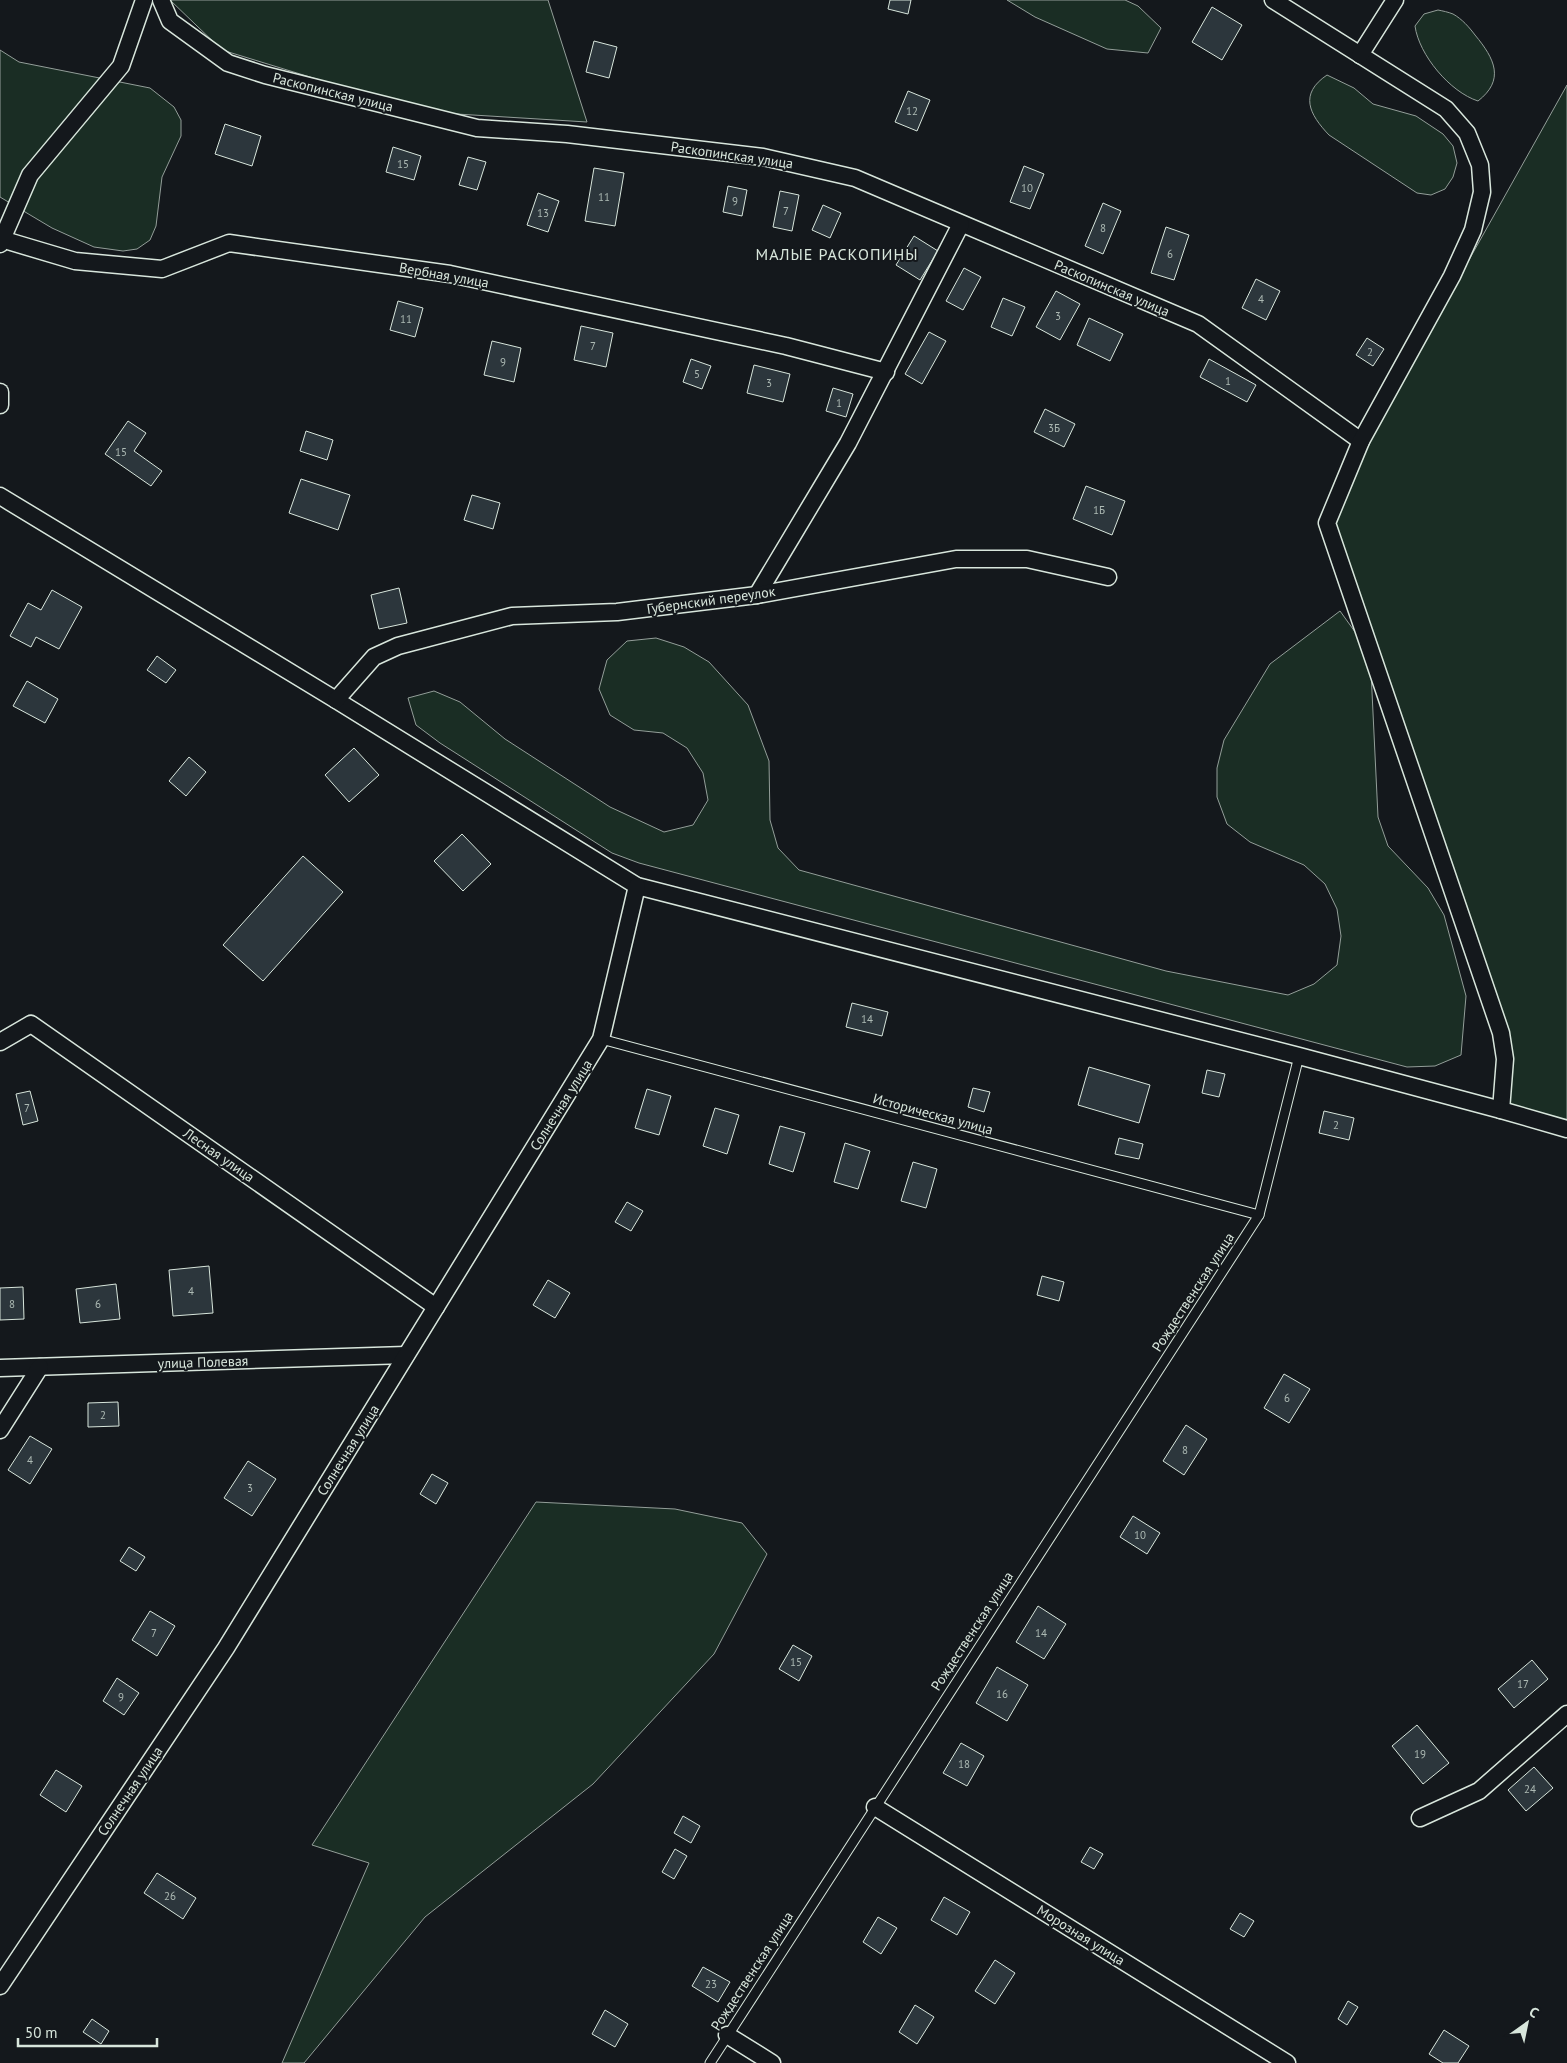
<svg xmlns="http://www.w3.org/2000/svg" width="1567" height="2063" font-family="'PT Sans',sans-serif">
  <rect width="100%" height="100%" fill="#14181c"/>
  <g fill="#1a2d24" stroke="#939e99">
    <path d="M 170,0 L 548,0 L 587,122 L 424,112 L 222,50 Z"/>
    <path d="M 1007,0 L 1125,0 L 1138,6 L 1161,28 L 1148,53 L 1107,49 L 1035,17 Z"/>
    <path d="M 1438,10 C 1443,11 1448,12 1453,14 C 1462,19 1469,27 1475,35 C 1495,59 1505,80 1478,101 C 1450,92 1419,55 1415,26 L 1424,14 Z"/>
    <path d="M 0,50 L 19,62 L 150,88 L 174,107 L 181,120 L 181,136 L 162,177 L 156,226 L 150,240 L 137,249 L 123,251 L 94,247 L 52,228 L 0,197 Z"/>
    <path d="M 1327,75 L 1354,88 L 1373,104 L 1416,116 L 1443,134 L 1453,146 L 1457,163 L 1453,177 L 1445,189 L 1431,195 L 1417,193 L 1329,135 C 1309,114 1299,94 1327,75 Z"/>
    <path d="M 1567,85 L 1567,1129 L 1501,1110 L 1501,1033 L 1327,523 L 1344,483 Z"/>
    <path d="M 1340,611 L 1363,643 L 1371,671 L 1378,817 L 1388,846 L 1428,888 L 1444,915 L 1466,996 L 1461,1055 L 1435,1066 L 1407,1067 L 639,863 L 612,853 L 440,743 L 416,725 L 408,698 L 434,691 L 460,702 L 505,739 L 610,807 L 664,832 L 693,825 L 708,800 L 703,773 L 687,748 L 663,733 L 634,730 L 610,715 L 599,689 L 607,660 L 627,641 L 656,638 L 684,647 L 709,662 L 748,705 L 769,761 L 770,820 L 778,848 L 799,870 L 1166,971 L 1288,995 L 1314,984 L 1337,965 L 1341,936 L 1337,909 L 1325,884 L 1304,865 L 1250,842 L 1227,824 L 1217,797 L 1217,768 L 1224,740 L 1270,664 Z"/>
    <path d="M 536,1502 L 675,1509 L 742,1523 L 767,1554 L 714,1654 L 593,1784 L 425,1917 L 304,2063 L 282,2063 L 369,1863 L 312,1845 Z"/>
  </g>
  <g fill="#2c363c" stroke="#d8e6dc">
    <path d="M 890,0 L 911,0 L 908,14 L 888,9 Z"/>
    <path d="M 1212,7 L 1242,25 L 1222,60 L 1192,42 Z"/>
    <path d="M 594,41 L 617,47 L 609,78 L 586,72 Z"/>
    <path d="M 908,91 L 930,100 L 917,131 L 895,122 Z"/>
    <path d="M 225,124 L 261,136 L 252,166 L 215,154 Z"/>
    <path d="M 393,147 L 421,156 L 414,180 L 386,172 Z"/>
    <path d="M 468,157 L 486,162 L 477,190 L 459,185 Z"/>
    <path d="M 1024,166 L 1044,174 L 1030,209 L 1010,202 Z"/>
    <path d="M 594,168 L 624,173 L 615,226 L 585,221 Z"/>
    <path d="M 728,186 L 747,190 L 742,216 L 723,212 Z"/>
    <path d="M 780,191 L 799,195 L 792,231 L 773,227 Z"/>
    <path d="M 538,193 L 559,201 L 548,232 L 527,225 Z"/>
    <path d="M 1103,203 L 1121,211 L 1103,254 L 1085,246 Z"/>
    <path d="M 823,205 L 841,213 L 830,238 L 812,230 Z"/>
    <path d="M 1166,227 L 1189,235 L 1174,280 L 1151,273 Z"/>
    <path d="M 914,236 L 938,251 L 920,280 L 896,265 Z"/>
    <path d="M 964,268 L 981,277 L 963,310 L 946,301 Z"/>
    <path d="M 1256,279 L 1280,291 L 1266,320 L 1242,308 Z"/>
    <path d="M 1056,291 L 1080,304 L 1060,340 L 1036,327 Z"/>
    <path d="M 1003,298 L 1025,307 L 1012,336 L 991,327 Z"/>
    <path d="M 398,301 L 423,308 L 415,337 L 390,330 Z"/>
    <path d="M 1089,318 L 1123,334 L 1110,361 L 1077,345 Z"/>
    <path d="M 581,326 L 613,333 L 606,367 L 574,360 Z"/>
    <path d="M 929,332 L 946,341 L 922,384 L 905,374 Z"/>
    <path d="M 1367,338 L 1384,349 L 1373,366 L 1356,355 Z"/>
    <path d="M 492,341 L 521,348 L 514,382 L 484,375 Z"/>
    <path d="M 691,359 L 711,366 L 702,389 L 683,382 Z"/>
    <path d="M 1209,359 L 1256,385 L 1247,402 L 1200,377 Z"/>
    <path d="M 754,365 L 790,374 L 783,402 L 747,393 Z"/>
    <path d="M 833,388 L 853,394 L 846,417 L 826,411 Z"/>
    <path d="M 1045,409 L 1075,424 L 1064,447 L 1034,432 Z"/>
    <path d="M 128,421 L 146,433 L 134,451 L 162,471 L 151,486 L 105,454 Z"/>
    <path d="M 306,431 L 333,440 L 327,460 L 300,451 Z"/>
    <path d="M 301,479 L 350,495 L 338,530 L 289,513 Z"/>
    <path d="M 1086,486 L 1125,501 L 1112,535 L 1073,519 Z"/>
    <path d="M 472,495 L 500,503 L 493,529 L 464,520 Z"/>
    <path d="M 399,588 L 407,623 L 379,629 L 371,595 Z"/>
    <path d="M 52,590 L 82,607 L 59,649 L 36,637 L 31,647 L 10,636 L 28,603 L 41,610 Z"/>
    <path d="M 157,656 L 176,670 L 166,683 L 147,670 Z"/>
    <path d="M 27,681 L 58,699 L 45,723 L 13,706 Z"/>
    <path d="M 354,748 L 379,775 L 349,802 L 325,775 Z"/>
    <path d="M 189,757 L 206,772 L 186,796 L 169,781 Z"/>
    <path d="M 462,834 L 491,864 L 463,891 L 434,861 Z"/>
    <path d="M 303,856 L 343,892 L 263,981 L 223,945 Z"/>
    <path d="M 852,1003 L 888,1012 L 882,1036 L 846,1027 Z"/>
    <path d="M 1089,1067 L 1150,1085 L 1139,1123 L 1078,1105 Z"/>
    <path d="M 1207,1070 L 1225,1074 L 1219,1097 L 1202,1093 Z"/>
    <path d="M 973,1088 L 990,1092 L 984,1112 L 968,1107 Z"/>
    <path d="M 647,1089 L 671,1096 L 659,1135 L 635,1128 Z"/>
    <path d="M 30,1091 L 38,1121 L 23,1125 L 16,1094 Z"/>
    <path d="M 715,1108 L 739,1115 L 727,1154 L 703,1146 Z"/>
    <path d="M 1324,1111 L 1354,1118 L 1349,1140 L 1319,1133 Z"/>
    <path d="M 780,1126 L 805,1133 L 793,1172 L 769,1164 Z"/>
    <path d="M 1119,1138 L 1143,1144 L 1139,1159 L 1115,1154 Z"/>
    <path d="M 845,1143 L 870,1151 L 858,1189 L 834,1182 Z"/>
    <path d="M 913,1162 L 937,1169 L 926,1208 L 901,1201 Z"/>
    <path d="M 627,1202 L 643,1211 L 631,1231 L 615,1222 Z"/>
    <path d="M 209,1266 L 213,1313 L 173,1316 L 169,1270 Z"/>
    <path d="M 1042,1276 L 1064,1282 L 1059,1301 L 1037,1295 Z"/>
    <path d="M 548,1280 L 570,1293 L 555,1318 L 533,1305 Z"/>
    <path d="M 116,1284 L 120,1319 L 80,1323 L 76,1289 Z"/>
    <path d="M 23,1287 L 24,1319 L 0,1320 L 0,1288 Z"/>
    <path d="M 1284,1374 L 1310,1389 L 1289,1423 L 1264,1408 Z"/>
    <path d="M 118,1402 L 119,1426 L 88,1427 L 88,1403 Z"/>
    <path d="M 1186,1425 L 1207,1439 L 1184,1475 L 1163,1461 Z"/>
    <path d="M 30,1436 L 52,1449 L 30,1484 L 8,1470 Z"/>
    <path d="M 248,1461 L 276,1479 L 252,1516 L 224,1498 Z"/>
    <path d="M 432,1474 L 448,1483 L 436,1504 L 420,1494 Z"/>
    <path d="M 1133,1516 L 1160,1533 L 1147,1554 L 1120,1537 Z"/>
    <path d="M 129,1547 L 145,1557 L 136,1571 L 120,1561 Z"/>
    <path d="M 1038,1606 L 1066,1624 L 1044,1659 L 1016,1642 Z"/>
    <path d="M 150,1611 L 175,1626 L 157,1656 L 132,1640 Z"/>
    <path d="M 793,1645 L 812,1656 L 799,1681 L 779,1669 Z"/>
    <path d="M 1532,1660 L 1548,1679 L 1514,1708 L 1498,1689 Z"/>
    <path d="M 997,1667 L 1028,1685 L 1007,1721 L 976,1703 Z"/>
    <path d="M 117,1678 L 139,1693 L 124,1715 L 103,1701 Z"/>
    <path d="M 1417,1725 L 1449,1763 L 1423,1784 L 1392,1746 Z"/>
    <path d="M 961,1743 L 984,1756 L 967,1786 L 943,1773 Z"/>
    <path d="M 1534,1767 L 1553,1788 L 1526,1811 L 1508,1790 Z"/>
    <path d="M 56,1770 L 82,1786 L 66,1812 L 40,1795 Z"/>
    <path d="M 683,1816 L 700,1826 L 691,1843 L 674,1833 Z"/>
    <path d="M 1090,1847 L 1103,1854 L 1094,1869 L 1081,1862 Z"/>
    <path d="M 675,1849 L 687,1856 L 674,1879 L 662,1872 Z"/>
    <path d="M 157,1873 L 196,1898 L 183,1919 L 144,1893 Z"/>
    <path d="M 944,1897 L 970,1912 L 957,1935 L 931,1920 Z"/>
    <path d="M 1240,1913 L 1254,1921 L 1244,1937 L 1230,1929 Z"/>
    <path d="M 878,1917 L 897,1928 L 881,1954 L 863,1942 Z"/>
    <path d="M 995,1960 L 1015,1973 L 995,2004 L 975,1991 Z"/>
    <path d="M 703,1967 L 730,1982 L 718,2002 L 692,1986 Z"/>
    <path d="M 1348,2001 L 1358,2007 L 1347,2025 L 1338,2019 Z"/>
    <path d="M 915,2005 L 934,2017 L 917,2044 L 899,2032 Z"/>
    <path d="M 605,2010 L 628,2024 L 615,2047 L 592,2034 Z"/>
    <path d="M 92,2019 L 109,2031 L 101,2044 L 83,2032 Z"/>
    <path d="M 1444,2030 L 1469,2046 L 1458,2063 L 1443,2063 L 1429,2054 Z"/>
  </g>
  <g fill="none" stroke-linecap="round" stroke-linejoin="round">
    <defs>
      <g id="lane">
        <path d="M 601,1039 L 1259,1215"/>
        <path d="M 710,2063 L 1259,1215 L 1299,1056"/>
      </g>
      <g id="street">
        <path d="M 161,0 L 170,21 L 228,63 L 265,75 L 477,128 L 567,134 L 763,157 L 855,178 L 1198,324 L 1361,441"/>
        <path d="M 1273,0 L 1446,109 L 1467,133 L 1480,165 L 1482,192 L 1473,230 L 1452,276 L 1361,441 L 1327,523 L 1501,1033 L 1505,1059 L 1501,1110"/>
        <path d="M 1360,55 L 1395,0"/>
        <path d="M 1,239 L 75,261 L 162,269 L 229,243 L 450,274 L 786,346 L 886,372"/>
        <path d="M 0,244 L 30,175 L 121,66 L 144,0"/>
        <path d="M 0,392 L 0,405"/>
        <path d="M 0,496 L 336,700 L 637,886 L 1299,1056 L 1501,1110 L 1567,1129"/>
        <path d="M 757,595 L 848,443 L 961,224"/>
        <path d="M 336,700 L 374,657 L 398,646 L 512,616 L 617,612 L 757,595 L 956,559 L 1027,559 L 1108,577"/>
        <path d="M 0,1042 L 31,1024 L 436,1307"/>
        <path d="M 0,1368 L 406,1355"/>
        <path d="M 0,1430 L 40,1367"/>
        <path d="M 875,1807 L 1287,2063"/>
        <path d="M 1420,1818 L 1479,1791 L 1567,1714"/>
        <path d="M 0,1986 L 226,1648 L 601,1039 L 637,886"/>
        <path d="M 727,2035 L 772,2063"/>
      </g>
    </defs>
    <use href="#lane" stroke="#d8e6dc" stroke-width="11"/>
    <use href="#street" stroke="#d8e6dc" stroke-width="19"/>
    <use href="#lane" stroke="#14181c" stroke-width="9"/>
    <use href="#street" stroke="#14181c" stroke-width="16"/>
  </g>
  <g text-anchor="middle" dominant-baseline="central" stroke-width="4" stroke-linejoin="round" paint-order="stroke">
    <g font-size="11" fill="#adbab4">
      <text x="912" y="111">12</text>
      <text x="403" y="164">15</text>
      <text x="1027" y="188">10</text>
      <text x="604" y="197">11</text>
      <text x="735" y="201">9</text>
      <text x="786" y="211">7</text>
      <text x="543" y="213">13</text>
      <text x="1103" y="228">8</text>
      <text x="1170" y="254">6</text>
      <text x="1261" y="299">4</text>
      <text x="1058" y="316">3</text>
      <text x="406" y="319">11</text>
      <text x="593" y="346">7</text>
      <text x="1370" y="352">2</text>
      <text x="503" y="362">9</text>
      <text x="697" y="374">5</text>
      <text x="1228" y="381">1</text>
      <text x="769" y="383">3</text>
      <text x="839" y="403">1</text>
      <text x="1054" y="428">3Б</text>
      <text x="121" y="452">15</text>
      <text x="1099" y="510">1Б</text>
      <text x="867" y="1019">14</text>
      <text x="27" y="1108">7</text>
      <text x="1336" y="1125">2</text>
      <text x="191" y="1291">4</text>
      <text x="12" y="1304">8</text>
      <text x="98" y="1304">6</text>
      <text x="1287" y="1398">6</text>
      <text x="103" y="1415">2</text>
      <text x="1185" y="1450">8</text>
      <text x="30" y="1460">4</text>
      <text x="250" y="1488">3</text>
      <text x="1140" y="1535">10</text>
      <text x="154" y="1633">7</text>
      <text x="1041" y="1633">14</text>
      <text x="796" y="1662">15</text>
      <text x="1523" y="1684">17</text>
      <text x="1002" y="1694">16</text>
      <text x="121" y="1697">9</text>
      <text x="1420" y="1754">19</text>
      <text x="964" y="1764">18</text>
      <text x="1530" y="1789">24</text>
      <text x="170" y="1896">26</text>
      <text x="711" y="1984">23</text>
    </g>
    <g font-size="14" fill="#d8e6dc" stroke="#14181c">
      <text transform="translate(333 92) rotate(14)">Раскопинская улица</text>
      <text transform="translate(732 155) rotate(8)">Раскопинская улица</text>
      <text transform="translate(444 275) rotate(10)">Вербная улица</text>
      <text transform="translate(1112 288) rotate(23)">Раскопинская улица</text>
      <text transform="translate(711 600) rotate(-8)">Губернский переулок</text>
      <text transform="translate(561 1105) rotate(-58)">Солнечная улица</text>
      <text transform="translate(933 1114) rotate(15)">Историческая улица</text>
      <text transform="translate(219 1155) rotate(35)">Лесная улица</text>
      <text transform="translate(1193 1292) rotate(-57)">Рождественская улица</text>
      <text transform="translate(203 1362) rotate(-2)">улица Полевая</text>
      <text transform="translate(348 1450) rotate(-58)">Солнечная улица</text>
      <text transform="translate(972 1631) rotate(-57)">Рождественская улица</text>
      <text transform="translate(130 1791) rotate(-56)">Солнечная улица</text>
      <text transform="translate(1081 1935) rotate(32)">Морозная улица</text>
      <text transform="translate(752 1971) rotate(-57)">Рождественская улица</text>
    </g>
    <g font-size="16" letter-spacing="1" fill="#d8e6dc" stroke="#14181c">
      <text x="837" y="254">МАЛЫЕ РАСКОПИНЫ</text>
    </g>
  </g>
  <g transform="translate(1527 2023) rotate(33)" stroke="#14181c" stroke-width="4" paint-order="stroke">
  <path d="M0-4L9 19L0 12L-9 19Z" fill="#d8e6dc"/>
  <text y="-8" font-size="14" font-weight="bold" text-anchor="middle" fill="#d8e6dc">С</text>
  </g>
  <path d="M18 2038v8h139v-8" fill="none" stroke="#d8e6dc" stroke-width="2.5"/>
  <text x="25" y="2038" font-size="15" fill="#d8e6dc" stroke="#14181c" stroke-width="4" paint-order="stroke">50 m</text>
</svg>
